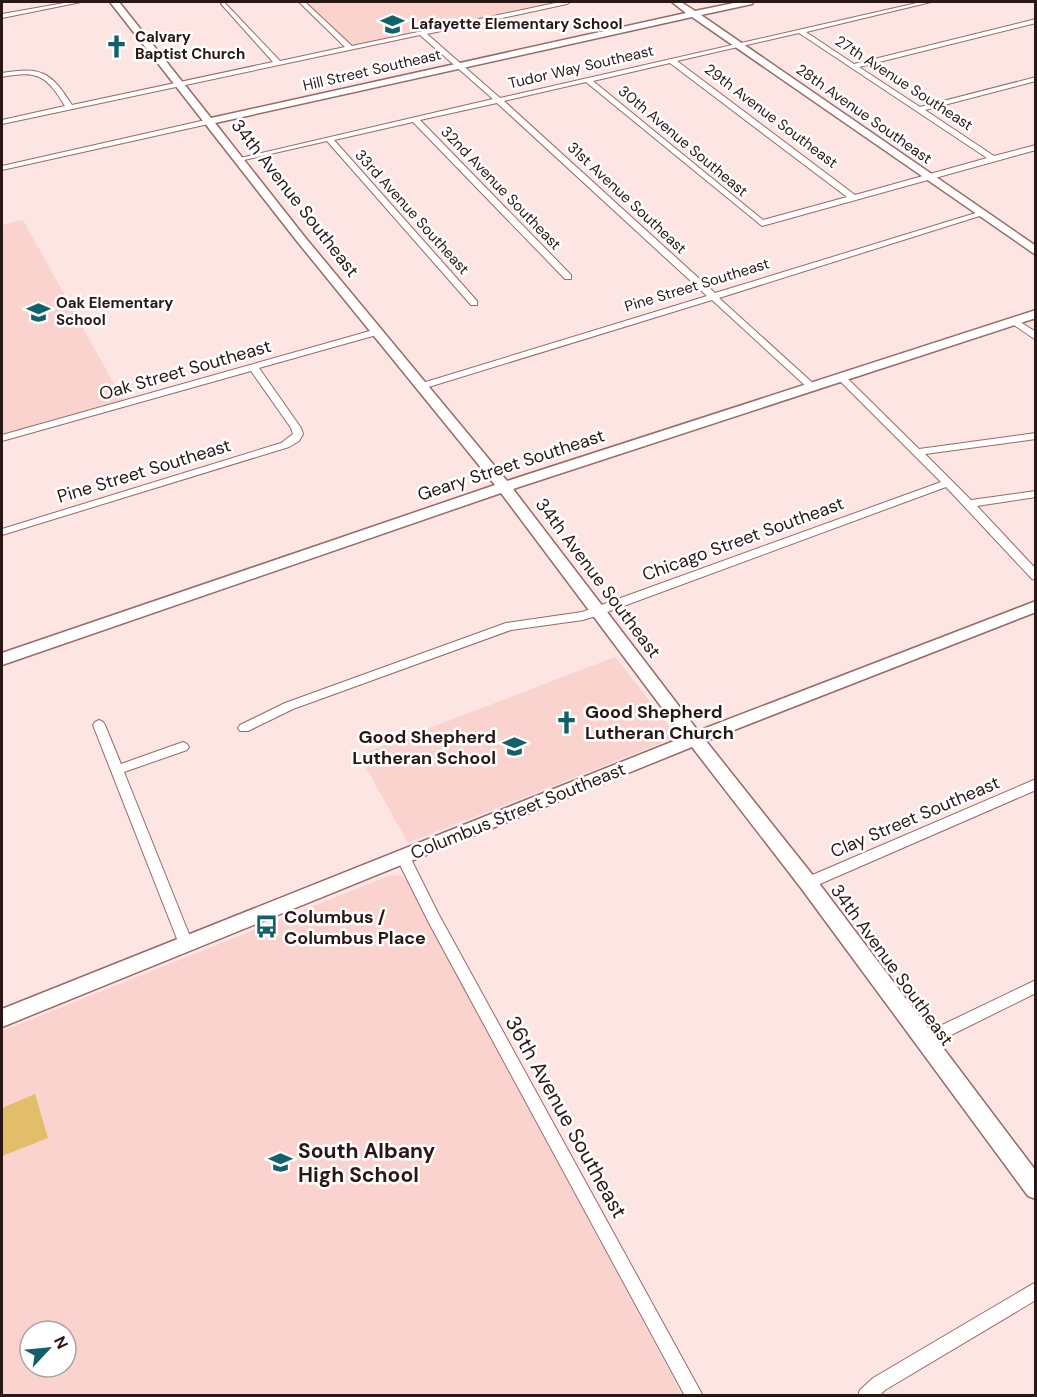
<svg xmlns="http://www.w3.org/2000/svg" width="1037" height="1397" font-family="'DM Sans',sans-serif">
  <rect width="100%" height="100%" fill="#fce5e2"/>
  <g fill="#fad3cf" fill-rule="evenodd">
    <path d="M 302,2 L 567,2 L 350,48 Z"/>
    <path d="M 23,220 L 123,400 L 2,434 L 2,225 Z"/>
    <path d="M 615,657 L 671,728 L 673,734 L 669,740 L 408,843 L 359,755 Z"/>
    <path d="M 391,875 L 400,876 L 406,879 L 682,1395 L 2,1396 L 2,1031 ZM 30,1331 L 66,1331 L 66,1367 L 30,1367 Z"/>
  </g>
  <path fill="#e3be6a" d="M 35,1094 L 48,1138 L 2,1156 L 2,1108 Z"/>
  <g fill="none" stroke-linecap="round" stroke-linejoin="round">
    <defs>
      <g id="street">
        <path d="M 70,2 L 81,2 L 2,18 L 2,14 Z"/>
        <path d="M 224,2 L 280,61 L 345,47 L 299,2 L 305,2 L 352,46 L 560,2 L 570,2 L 567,4 L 427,34 L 500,98 L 921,2 L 931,2 L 806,32 L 854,64 L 1036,19 L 1036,23 L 859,67 L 920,107 L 1036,77 L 1036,81 L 925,110 L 994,156 L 1036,145 L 1036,150 L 762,226 L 586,82 L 504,101 L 715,293 L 979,212 L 986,214 L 719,298 L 815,385 L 815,389 L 809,389 L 712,300 L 422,389 L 417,386 L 419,384 L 707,296 L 497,103 L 420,120 L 571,275 L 571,279 L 565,279 L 413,122 L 334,140 L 477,301 L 477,305 L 471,305 L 327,141 L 240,161 L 236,159 L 493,99 L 420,35 L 2,124 L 2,120 L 65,106 C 46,75 38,70 2,77 L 2,73 C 41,66 51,72 72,105 L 273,62 L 222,5 L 221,4 ZM 799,33 L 987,158 L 855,195 L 677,61 ZM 670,63 L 847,197 L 763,220 L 593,81 Z"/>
        <path d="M 210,119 L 213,119 L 213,123 L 2,170 L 2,166 Z"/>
        <path d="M 1014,318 L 1036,332 L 1036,340 L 1011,323 L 1009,321 Z"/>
        <path d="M 377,329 L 380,330 L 380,334 L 259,368 L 301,428 L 303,434 L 299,441 L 289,447 L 2,535 L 2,529 L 281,443 L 293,434 L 291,428 L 251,371 L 2,441 L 2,435 Z"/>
        <path d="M 842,375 L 845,376 L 919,449 L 1036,433 L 1036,439 L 925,454 L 971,500 L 1036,491 L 1036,497 L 977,506 L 1036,569 L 1036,580 L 1032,579 L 946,487 L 602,614 L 583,620 L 511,630 L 293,709 L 248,731 L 240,731 L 238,728 L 240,725 L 285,703 L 506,623 L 582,612 L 941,482 L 837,378 Z"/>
        <path d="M 99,720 L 103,722 L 105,725 L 121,764 L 183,742 L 187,744 L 189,747 L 187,750 L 124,772 L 193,944 L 191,948 L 186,950 L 181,948 L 179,944 L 93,725 L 95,722 Z"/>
        <path d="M 1036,779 L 1036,790 L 813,887 L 808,888 L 803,887 L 801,883 L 803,879 Z"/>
        <path d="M 403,852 L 408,853 L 439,915 L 703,1396 L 685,1396 L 429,923 L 396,857 L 398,853 Z"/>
        <path d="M 1036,980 L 1036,993 L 929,1046 L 924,1048 L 919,1046 L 917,1041 L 919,1036 Z"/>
        <path d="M 1036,1282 L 1036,1300 L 885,1390 L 879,1396 L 858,1396 L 860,1390 L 873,1378 Z"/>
      </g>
      <path id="secondary" d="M 110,2 L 119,2 L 211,118 L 686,13 L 672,2 L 681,2 L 695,11 L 739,2 L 753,2 L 752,4 L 701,15 L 1036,246 L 1036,255 L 692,17 L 215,123 L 304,236 L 507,481 L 1036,310 L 1036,318 L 513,489 L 698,731 L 1036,601 L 1036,612 L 706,741 L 815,878 L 1036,1171 L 1036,1199 L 1028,1196 L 801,888 L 692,747 L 2,1027 L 2,1009 L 684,737 L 501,493 L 2,665 L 2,653 L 495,485 L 296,240 Z"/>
    </defs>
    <use href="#street" stroke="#9a6964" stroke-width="2"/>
    <use href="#secondary" stroke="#9a6964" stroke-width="3"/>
    <use href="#street" fill="#fff" fill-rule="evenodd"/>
    <use href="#secondary" fill="#fff" fill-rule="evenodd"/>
  </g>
  <defs>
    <symbol id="school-bare" viewBox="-9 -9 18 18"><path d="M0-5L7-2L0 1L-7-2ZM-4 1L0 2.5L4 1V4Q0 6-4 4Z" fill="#126169" stroke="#fff" stroke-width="2.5" paint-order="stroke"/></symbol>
    <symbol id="church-bare" viewBox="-9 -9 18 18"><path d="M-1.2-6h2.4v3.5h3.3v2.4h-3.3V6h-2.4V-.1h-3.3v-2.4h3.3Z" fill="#126169" stroke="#fff" stroke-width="2.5" paint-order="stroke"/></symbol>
    <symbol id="bus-bare" viewBox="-9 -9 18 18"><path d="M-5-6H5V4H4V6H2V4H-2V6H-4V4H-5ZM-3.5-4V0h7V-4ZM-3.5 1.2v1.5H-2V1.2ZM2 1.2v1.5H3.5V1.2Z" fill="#126169" stroke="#fff" stroke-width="2.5" paint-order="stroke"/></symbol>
  </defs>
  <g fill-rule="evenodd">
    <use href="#school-bare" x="376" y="8" width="33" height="33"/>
    <use href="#church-bare" x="100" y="30" width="33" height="33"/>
    <use href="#school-bare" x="22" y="296" width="33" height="33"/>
    <use href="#church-bare" x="550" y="706" width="33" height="33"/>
    <use href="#school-bare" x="498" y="730" width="33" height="33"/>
    <use href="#bus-bare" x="250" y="910" width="33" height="33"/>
    <use href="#school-bare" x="264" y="1146" width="33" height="33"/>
  </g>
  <g text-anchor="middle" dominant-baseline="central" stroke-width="5" stroke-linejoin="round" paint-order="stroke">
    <g font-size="15" font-weight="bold" fill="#2a1715" stroke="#fff" text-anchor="start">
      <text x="411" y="24">Lafayette Elementary School</text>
      <text x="135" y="37">Calvary<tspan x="135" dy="17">Baptist Church</tspan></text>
      <text x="56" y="303">Oak Elementary<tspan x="56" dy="17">School</tspan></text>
    </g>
    <g font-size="15" fill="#2a1715" stroke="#fff">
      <text transform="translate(581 67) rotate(-13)">Tudor Way Southeast</text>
      <text transform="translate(372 70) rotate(-13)">Hill Street Southeast</text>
      <text transform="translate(904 83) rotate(33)">27th Avenue Southeast</text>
      <text transform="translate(864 114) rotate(35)">28th Avenue Southeast</text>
      <text transform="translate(771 116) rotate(37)">29th Avenue Southeast</text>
      <text transform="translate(683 141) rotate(40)">30th Avenue Southeast</text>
      <text transform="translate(501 188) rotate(46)">32nd Avenue Southeast</text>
      <text transform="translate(627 198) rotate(43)">31st Avenue Southeast</text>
      <text transform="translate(412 212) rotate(48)">33rd Avenue Southeast</text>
      <text transform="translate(697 285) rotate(-17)">Pine Street Southeast</text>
    </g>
    <g font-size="18" fill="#2a1715" stroke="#fff">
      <text transform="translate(295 198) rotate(52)">34th Avenue Southeast</text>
      <text transform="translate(185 370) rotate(-16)">Oak Street Southeast</text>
      <text transform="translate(511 465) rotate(-18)">Geary Street Southeast</text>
      <text transform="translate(144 471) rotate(-17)">Pine Street Southeast</text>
      <text transform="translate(743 539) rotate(-20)">Chicago Street Southeast</text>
      <text transform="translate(598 578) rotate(53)">34th Avenue Southeast</text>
      <text transform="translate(518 811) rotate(-22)">Columbus Street Southeast</text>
      <text transform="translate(915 817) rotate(-23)">Clay Street Southeast</text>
      <text transform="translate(892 965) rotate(54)">34th Avenue Southeast</text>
    </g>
    <g font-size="18" font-weight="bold" fill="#2a1715" stroke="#fff" text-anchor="start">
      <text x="585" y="712">Good Shepherd<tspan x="585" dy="21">Lutheran Church</tspan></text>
      <text x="496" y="737" text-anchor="end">Good Shepherd<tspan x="496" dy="21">Lutheran School</tspan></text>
      <text x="284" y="917">Columbus /<tspan x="284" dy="21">Columbus Place</tspan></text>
    </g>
    <g font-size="21" fill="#2a1715" stroke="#fff">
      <text transform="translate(566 1117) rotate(61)">36th Avenue Southeast</text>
    </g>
    <g font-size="21" font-weight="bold" fill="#2a1715" stroke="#fff" text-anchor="start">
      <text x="298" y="1151">South Albany<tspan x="298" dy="24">High School</tspan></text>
    </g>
  </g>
  <rect width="1037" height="1397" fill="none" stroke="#2a1715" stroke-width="6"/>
  <g transform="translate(48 1349) rotate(64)"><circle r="28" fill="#ffffff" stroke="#aaa2a1" stroke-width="1.5"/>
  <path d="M0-4.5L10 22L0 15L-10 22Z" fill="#126169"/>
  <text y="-9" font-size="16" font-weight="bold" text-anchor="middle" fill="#2a1715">N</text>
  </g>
</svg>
